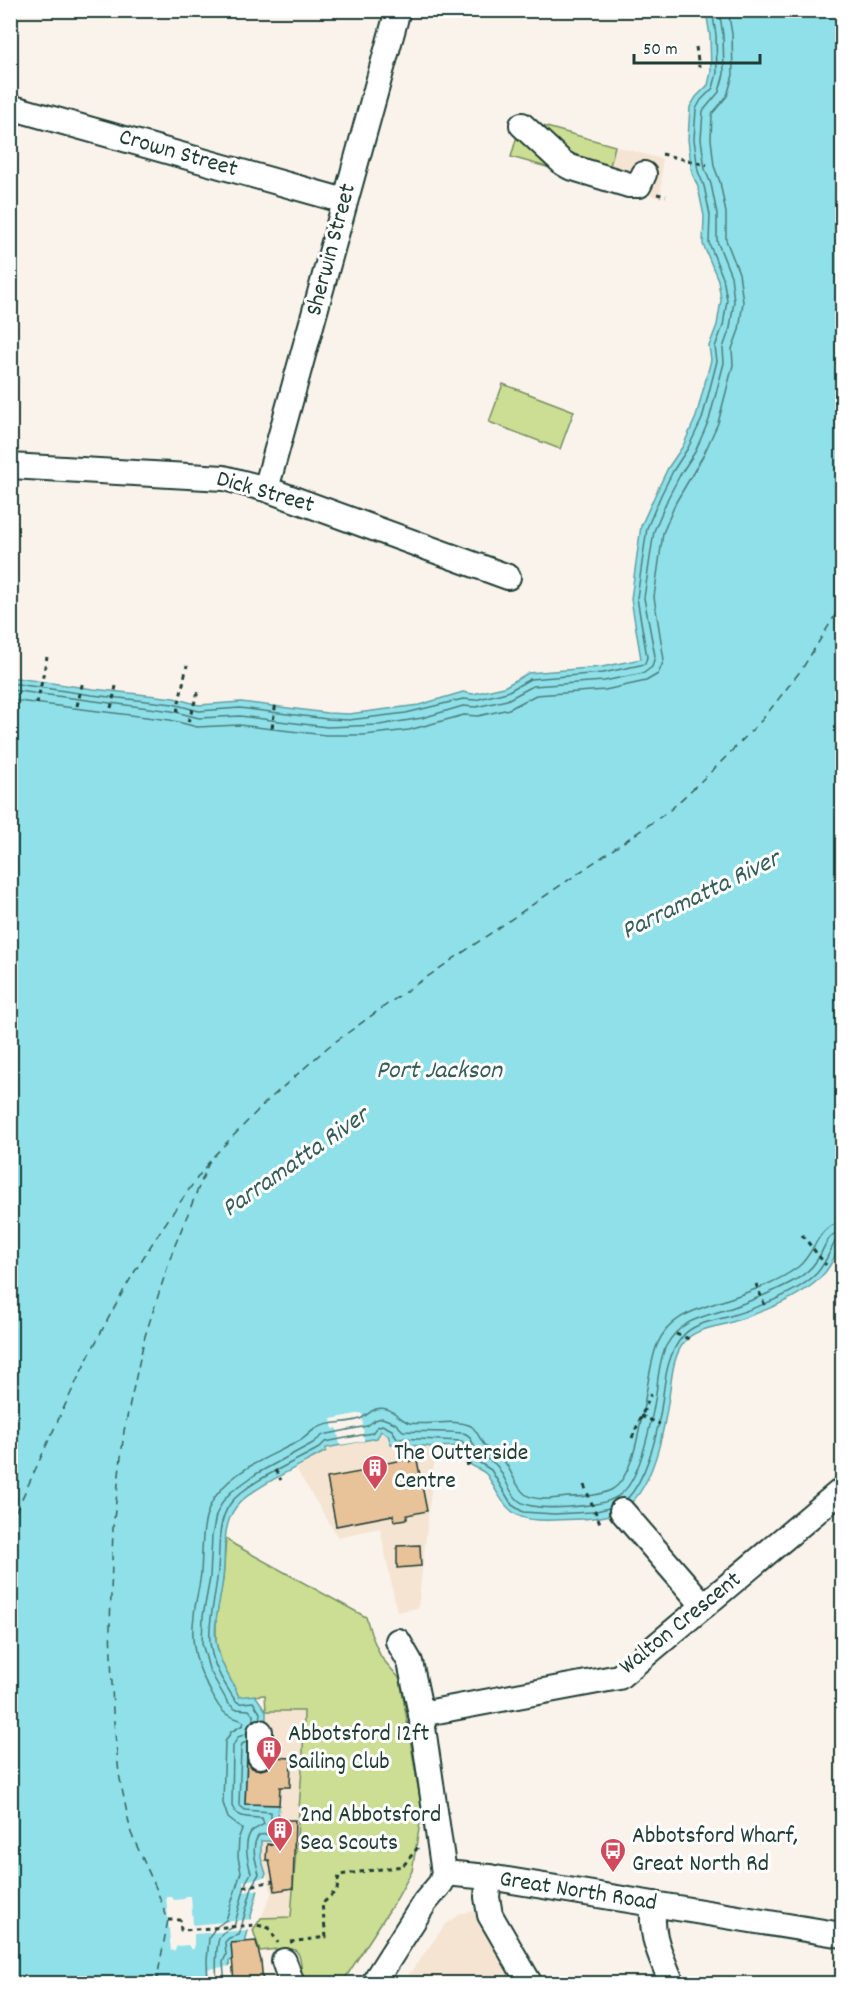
<svg xmlns="http://www.w3.org/2000/svg" width="853" height="1994" font-family="Dekko,sans-serif">
  <rect width="100%" height="100%" fill="#faf3eb"/>
  <filter id="ink" filterUnits="userSpaceOnUse"><feTurbulence type="fractalNoise" baseFrequency=".0167" numOctaves="2"/><feDisplacementMap in="SourceGraphic" scale="12" xChannelSelector="R" yChannelSelector="G"/><feConvolveMatrix kernelMatrix="1 2 1 2 8 2 1 2 1" color-interpolation-filters="sRGB"/></filter>
  <g filter="url(#ink)">
    <g fill="#f5e4d2">
      <path d="M 525,121 L 662,159 L 661,198 L 511,157 Z"/>
      <path d="M 381,1431 L 388,1435 L 391,1444 L 436,1447 L 418,1608 L 397,1612 L 380,1528 L 338,1537 L 296,1469 L 326,1451 L 326,1448 Z"/>
      <path d="M 266,1711 L 304,1711 L 303,1755 L 291,1917 L 261,1918 L 272,1892 L 261,1858 L 261,1840 L 245,1804 L 247,1747 L 267,1724 Z"/>
      <path d="M 474,1911 L 515,1983 L 402,1984 L 445,1925 L 460,1914 Z"/>
    </g>
    <g fill="#cbde93" stroke="#758e64" stroke-width="1.5">
      <path d="M 525,121 L 615,146 L 608,174 L 566,160 Z"/>
      <path d="M 519,129 L 561,171 L 511,157 Z"/>
      <path d="M 503,384 L 574,411 L 560,449 L 489,422 Z"/>
      <path d="M 226,1538 L 235,1545 L 366,1617 L 371,1634 L 381,1657 L 400,1679 L 422,1811 L 412,1871 L 396,1900 L 342,1983 L 302,1983 C 301,1942 298,1947 260,1951 L 253,1930 L 261,1918 L 291,1917 L 303,1755 L 304,1711 L 266,1711 L 265,1695 L 239,1697 L 222,1664 L 216,1642 L 216,1617 L 223,1580 Z"/>
    </g>
    <path fill="#8fe0e9" stroke="#629fa1" stroke-width="1.5" d="M 706,11 L 842,11 L 842,1240 C 836,1254 830,1269 819,1279 C 798,1299 757,1314 729,1323 C 716,1327 697,1329 687,1339 C 674,1352 672,1373 670,1390 C 665,1425 654,1496 618,1512 C 599,1520 576,1519 555,1520 C 527,1521 513,1520 498,1494 C 494,1488 491,1480 486,1474 C 481,1469 472,1467 467,1462 C 464,1458 462,1450 459,1446 L 436,1447 L 391,1444 L 388,1435 L 381,1431 L 377,1438 L 326,1448 L 326,1451 C 304,1464 250,1488 236,1507 C 221,1526 226,1555 223,1578 C 221,1600 213,1620 216,1642 C 219,1663 231,1678 239,1697 L 255,1695 L 266,1711 L 266,1748 L 247,1748 L 245,1804 L 279,1805 L 276,1841 L 261,1841 L 261,1858 L 266,1874 L 259,1886 L 244,1942 L 231,1943 L 233,1960 L 229,1961 L 231,1983 L 11,1983 L 10,677 L 93,689 L 174,698 L 199,705 L 241,702 L 327,713 L 349,714 L 419,705 L 463,692 L 473,694 L 504,687 L 528,673 L 602,667 L 641,659 L 631,599 L 641,526 L 656,493 L 668,468 L 683,446 L 696,417 L 711,360 L 709,346 L 717,325 L 721,300 L 718,280 L 703,244 L 704,216 L 698,187 L 692,173 L 688,139 L 690,107 L 696,97 L 708,85 L 711,72 L 710,36 Z"/>
    <g fill="#faf3eb">
      <path d="M 362,1413 L 364,1441 L 340,1445 L 337,1428 L 333,1429 L 331,1419 Z"/>
      <path d="M 268,1877 L 261,1889 L 244,1892 L 243,1881 Z"/>
      <path d="M 186,1896 L 191,1896 L 193,1925 L 253,1919 L 250,1930 L 194,1934 L 194,1949 L 191,1949 L 188,1945 L 177,1946 L 175,1950 L 171,1951 L 166,1897 L 172,1897 L 174,1900 L 184,1899 Z"/>
      <path d="M 231,1966 L 233,1983 L 209,1983 L 208,1969 Z"/>
    </g>
    <g fill="none" stroke-linecap="round" stroke-linejoin="round">
      <g stroke="#4c7e7c" stroke-width="1.5">
        <path d="M 10,683 L 92,695 L 173,704 L 199,711 L 240,708 L 327,719 L 349,720 L 406,713 L 463,699 L 475,700 L 507,692 L 530,679 L 603,673 L 645,664 L 647,657 L 637,598 L 647,528 L 661,495 L 673,471 L 688,448 L 702,419 L 717,361 L 715,347 L 723,326 L 727,300 L 723,278 L 709,243 L 710,215 L 704,186 L 698,171 L 694,139 L 696,109 L 701,100 L 713,88 L 717,73 L 716,35 L 712,10"/>
        <path d="M 10,690 L 172,711 L 199,718 L 240,716 L 327,727 L 379,725 L 422,718 L 463,706 L 476,707 L 507,700 L 533,686 L 604,681 L 644,673 L 652,667 L 655,656 L 644,598 L 654,531 L 668,498 L 680,475 L 695,452 L 709,420 L 724,363 L 723,348 L 730,328 L 734,301 L 731,276 L 717,241 L 717,214 L 711,184 L 705,169 L 701,139 L 703,111 L 719,92 L 724,74 L 723,35 L 719,10"/>
        <path d="M 10,700 L 170,720 L 197,727 L 239,725 L 325,735 L 364,735 L 409,730 L 464,715 L 478,716 L 509,709 L 536,695 L 605,690 L 646,681 L 658,674 L 664,660 L 654,597 L 663,533 L 676,502 L 703,456 L 718,423 L 733,365 L 732,349 L 739,330 L 743,302 L 739,273 L 726,240 L 726,213 L 720,182 L 714,166 L 711,139 L 712,114 L 727,96 L 733,75 L 732,34 L 728,10"/>
        <path d="M 627,1499 C 645,1480 656,1440 660,1415 C 665,1388 664,1359 682,1337 C 692,1324 712,1321 727,1317 C 753,1309 798,1293 817,1273 C 825,1264 829,1253 835,1242 L 842,1239"/>
        <path d="M 261,1719 L 260,1713 L 253,1702 C 249,1702 243,1704 239,1703 C 234,1701 231,1693 228,1689 C 200,1647 211,1624 217,1579 C 221,1555 215,1525 230,1504 C 246,1482 295,1462 319,1448 L 325,1442 L 372,1433 L 377,1427 L 382,1425 L 392,1430 L 397,1438 L 462,1441 L 472,1458 L 491,1470 L 512,1505 L 523,1512 L 554,1514 L 592,1512 L 609,1508"/>
        <path d="M 253,1720 L 253,1715 L 249,1710 L 235,1709 L 228,1703 L 209,1669 L 202,1643 L 203,1616 L 210,1578 L 212,1536 L 216,1515 L 223,1501 L 231,1492 L 256,1474 L 313,1443 L 323,1435 L 367,1426 L 375,1420 L 382,1418 L 395,1423 L 403,1431 C 413,1432 461,1431 466,1434 C 473,1438 473,1447 478,1453 C 483,1458 492,1460 497,1466 C 505,1476 508,1491 518,1500 C 531,1512 573,1507 590,1505 C 601,1503 614,1501 623,1492 C 641,1476 652,1419 656,1394 C 658,1379 659,1360 666,1346 C 682,1318 703,1317 731,1308 C 753,1300 777,1291 797,1279 C 805,1274 812,1268 817,1260 C 825,1249 826,1233 842,1232"/>
        <path d="M 208,1984 L 207,1961 L 209,1938 L 215,1928 L 226,1920 L 241,1872 L 238,1857 L 239,1837 L 242,1829 L 228,1818 L 223,1803 L 225,1742 L 231,1732 L 243,1725 L 244,1722 C 238,1718 230,1718 225,1713 C 218,1708 214,1698 210,1690 C 197,1668 190,1642 194,1616 C 195,1601 200,1587 201,1572 C 203,1546 200,1515 218,1493 C 238,1467 274,1455 301,1440 C 308,1436 312,1429 319,1427 C 332,1421 350,1424 362,1418 C 367,1415 370,1411 376,1409 C 393,1405 398,1420 410,1423 C 428,1426 456,1418 471,1426 C 479,1432 480,1442 487,1448 C 493,1453 500,1455 504,1461 C 512,1471 515,1486 525,1494 C 535,1502 556,1498 568,1497 C 582,1497 598,1496 611,1490 C 642,1475 644,1375 657,1345 C 670,1314 699,1309 728,1299 C 751,1291 778,1282 798,1267 C 816,1253 817,1224 842,1223"/>
        <path d="M 217,1984 C 216,1973 215,1942 221,1935 C 224,1931 230,1929 234,1927 L 246,1882 L 251,1873 C 248,1862 243,1843 251,1832 C 255,1828 260,1827 264,1824 L 262,1818 C 249,1817 237,1819 232,1806 L 233,1746 L 238,1737 L 246,1734"/>
        <path d="M 225,1984 L 223,1962 L 226,1955 L 225,1942 L 229,1938 L 239,1935 L 253,1884 L 259,1874 C 256,1862 250,1846 259,1835 L 269,1834 L 271,1832 L 271,1812 L 245,1810 L 239,1805 L 241,1748 L 242,1744 L 246,1742"/>
      </g>
      <g stroke="#355e58" stroke-width="1.5" stroke-dasharray="8 6" stroke-linecap="butt">
        <path d="M 10,1524 C 46,1448 79,1370 120,1297 C 146,1250 177,1206 208,1163"/>
        <path d="M 156,1984 L 168,1920 L 156,1888 L 131,1833 L 119,1774 L 113,1712 L 110,1627 L 113,1528 L 124,1431 L 145,1336 L 173,1250 L 210,1160 L 265,1103 L 328,1047 L 389,1003 L 669,811 L 715,768 L 762,720 L 802,669 L 842,604"/>
      </g>
    </g>
    <g fill="#e8c299" stroke="#1f3d34" stroke-width="1.5">
      <path d="M 409,1459 L 410,1462 L 417,1460 L 427,1511 L 407,1515 L 407,1519 L 394,1521 L 393,1515 L 336,1526 L 327,1478 L 376,1469 L 375,1465 Z"/>
      <path d="M 420,1545 L 421,1566 L 397,1568 L 397,1546 Z"/>
      <path d="M 274,1757 L 291,1758 L 290,1787 L 280,1787 L 279,1805 L 245,1804 L 247,1760 L 252,1768 L 261,1770 L 268,1768 L 272,1764 Z"/>
      <path d="M 279,1820 L 295,1820 L 293,1888 L 275,1891 L 269,1860 L 266,1860 L 267,1844 L 279,1845 Z"/>
      <path d="M 256,1941 L 261,1961 L 263,1983 L 234,1983 L 231,1943 Z"/>
    </g>
    <g fill="none" stroke-linecap="round" stroke-linejoin="round">
      <defs>
        <g id="minor">
          <path d="M 10,107 L 345,201"/>
          <path d="M 522,125 L 563,163 L 570,167 L 629,185 L 639,185 L 644,174"/>
          <path d="M 10,466 L 224,478 L 266,489 L 508,577"/>
          <path d="M 266,489 L 398,10"/>
          <path d="M 622,1511 L 704,1606"/>
          <path d="M 421,1714 L 619,1677 L 842,1490"/>
          <path d="M 260,1756 L 260,1732"/>
          <path d="M 444,1873 L 489,1877 L 842,1935"/>
          <path d="M 489,1877 L 487,1897 L 490,1915 L 530,1984"/>
          <path d="M 654,1904 C 649,1935 661,1955 672,1984"/>
          <path d="M 284,1961 L 292,1984"/>
          <path d="M 373,1984 L 425,1902 L 441,1883 L 444,1873 L 421,1714 L 410,1662 L 398,1641"/>
        </g>
      </defs>
      <use href="#minor" stroke="#1f3d34" stroke-width="28"/>
      <g stroke="#1f3d34" stroke-width="3" stroke-dasharray="4.5 4.5" stroke-linecap="butt">
        <path d="M 696,47 L 699,67"/>
        <path d="M 662,154 L 707,165"/>
        <path d="M 657,194 L 666,196"/>
        <path d="M 37,704 L 47,657"/>
        <path d="M 77,706 L 83,681"/>
        <path d="M 111,708 L 117,682"/>
        <path d="M 177,712 L 187,665"/>
        <path d="M 188,722 L 198,692"/>
        <path d="M 272,728 L 276,702"/>
        <path d="M 802,1235 L 826,1265"/>
        <path d="M 756,1284 L 765,1306"/>
        <path d="M 676,1334 L 692,1340"/>
        <path d="M 641,1416 L 660,1424"/>
        <path d="M 632,1438 L 651,1394"/>
        <path d="M 466,1465 L 487,1456"/>
        <path d="M 275,1470 L 281,1480"/>
        <path d="M 584,1485 L 600,1523"/>
        <path d="M 244,1887 L 273,1881"/>
        <path d="M 168,1920 L 180,1920 L 181,1930 L 257,1925 L 269,1928 L 278,1943"/>
        <path d="M 290,1942 L 326,1937 L 322,1904 L 337,1890 L 339,1875 L 403,1866 L 419,1846"/>
      </g>
      <use href="#minor" stroke="#fff" stroke-width="24"/>
    </g>
  </g>
  <defs>
    <symbol id="building-pin" viewBox="-11 -11 22 30"><path d="M0 17L-7.5 6A9.5 9.5 0 1 1 7.5 6Z" fill="#d1495b" stroke="#fff"/><path d="M-4-6H4V6H1V3H-1V6H-4ZM-2.5-4.3h1.7v1.8h-1.7ZM.8-4.3h1.7v1.8H.8ZM-2.5-1h1.7V.8h-1.7ZM.8-1h1.7V.8H.8Z" fill="#fff"/></symbol>
    <symbol id="bus-pin" viewBox="-11 -11 22 30"><path d="M0 17L-7.5 6A9.5 9.5 0 1 1 7.5 6Z" fill="#d1495b" stroke="#fff"/><path d="M-5-6H5V4H4V6H2V4H-2V6H-4V4H-5ZM-3.5-4V0h7V-4ZM-3.5 1.2v1.5H-2V1.2ZM2 1.2v1.5H3.5V1.2Z" fill="#fff"/></symbol>
  </defs>
  <g fill-rule="evenodd">
    <use href="#building-pin" x="360" y="1453" width="30" height="40"/>
    <use href="#building-pin" x="254" y="1734" width="30" height="40"/>
    <use href="#building-pin" x="265" y="1815" width="30" height="40"/>
    <use href="#bus-pin" x="598" y="1836" width="30" height="40"/>
  </g>
  <g text-anchor="middle" dominant-baseline="central" stroke-width="6" stroke-linejoin="round" paint-order="stroke">
    <g font-size="24" fill="#1f3d34" stroke="#fff">
      <text transform="translate(178 154) rotate(16)">Crown Street</text>
      <text transform="translate(332 250) rotate(-75)">Sherwin Street</text>
      <text transform="translate(265 493) rotate(16)">Dick Street</text>
      <text transform="translate(681 1624) rotate(-39)">Walton Crescent</text>
      <text transform="translate(578 1892) rotate(9)">Great North Road</text>
    </g>
    <g font-size="24" fill="#1f3d34" stroke="#fff" text-anchor="start">
      <text x="394" y="1454">The Outterside<tspan x="394" dy="28">Centre</tspan></text>
      <text x="288" y="1735">Abbotsford 12ft<tspan x="288" dy="28">Sailing Club</tspan></text>
      <text x="300" y="1816">2nd Abbotsford<tspan x="300" dy="28">Sea Scouts</tspan></text>
      <text x="632" y="1837">Abbotsford Wharf,<tspan x="632" dy="28">Great North Rd</tspan></text>
    </g>
    <g font-size="26" font-style="italic" fill="#355e58" stroke="#fff">
      <text transform="translate(701 896) rotate(-26)">Parramatta River</text>
      <text x="439" y="1071">Port Jackson</text>
      <text transform="translate(296 1163) rotate(-35)">Parramatta River</text>
    </g>
  </g>
  <rect width="853" height="1994" fill="none" stroke="#fff" stroke-width="36"/>
  <rect x="18" y="18" width="817" height="1958" fill="none" stroke="#1f3d34" stroke-width="2" filter="url(#ink)"/>
  <path d="M634 54v9h126v-9" fill="none" stroke="#1f3d34" stroke-width="3"/>
  <text x="643" y="54" font-size="18" fill="#1f3d34" stroke="#ffffff" stroke-width="4.5" paint-order="stroke">50 m</text>
</svg>
